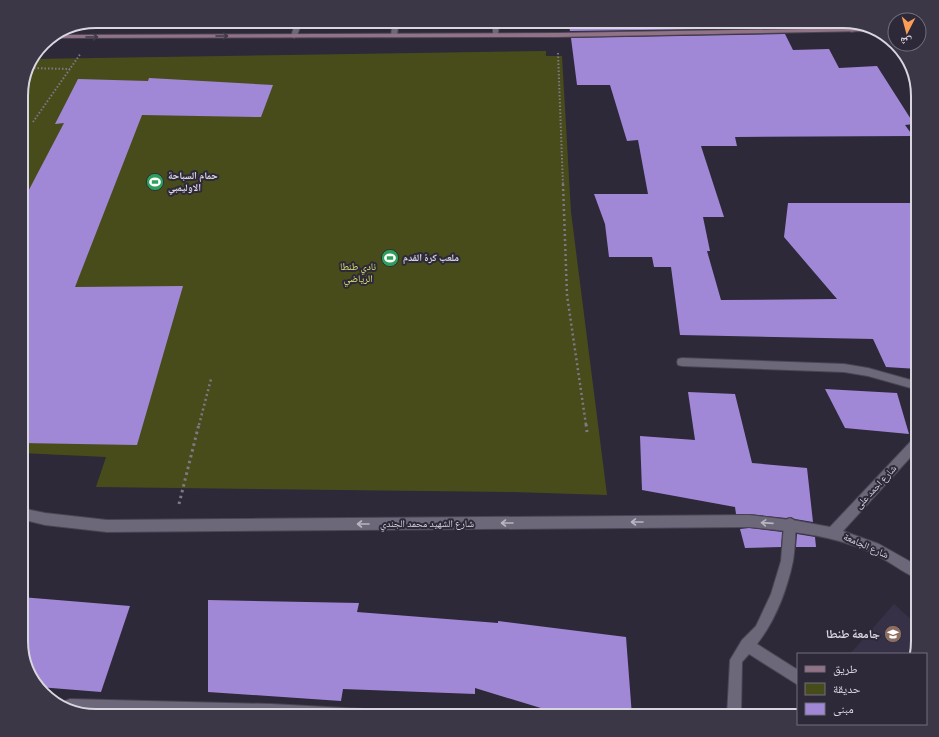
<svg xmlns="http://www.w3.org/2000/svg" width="939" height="737" font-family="Signika,'Noto Naskh Arabic',sans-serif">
  <rect width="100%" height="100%" fill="#2d2939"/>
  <path fill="#373147" d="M 894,604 L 918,626 L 918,641 L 913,654 L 850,654 Z"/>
  <path fill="#484c1b" d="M 546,51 L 546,56 L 562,56 L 571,212 L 607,495 L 513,492 L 96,487 L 106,457 L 21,453 L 21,91 L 29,63 L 32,59 Z"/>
  <g fill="#a088d7">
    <path d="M 568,21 L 778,21 L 782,28 L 570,31 Z"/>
    <path d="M 785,34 L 793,50 L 829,49 L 839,68 L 877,66 L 914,124 L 905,125 L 913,136 L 735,137 L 737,146 L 701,146 L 724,217 L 703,217 L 710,251 L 707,251 L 721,300 L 837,299 L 784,237 L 788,203 L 918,203 L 918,369 L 886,367 L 873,339 L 680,335 L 671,267 L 654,267 L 652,257 L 609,257 L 605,224 L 594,194 L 648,194 L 638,140 L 627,141 L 610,85 L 577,85 L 571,38 Z"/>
    <path d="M 149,78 L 273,85 L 261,117 L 142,115 L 75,287 L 183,286 L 137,445 L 21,443 L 21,205 L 64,123 L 55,124 L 78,79 L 148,81 Z"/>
    <path d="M 825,389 L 897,393 L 909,434 L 845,428 Z"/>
    <path d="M 688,392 L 735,394 L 752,463 L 807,468 L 813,522 L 795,519 L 791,517 L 786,518 L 749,514 L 736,514 L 735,507 L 642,490 L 640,436 L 695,440 Z"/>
    <path d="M 749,528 L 782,532 L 781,547 L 745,548 L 740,529 Z"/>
    <path d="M 797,534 L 815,537 L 816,547 L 796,547 Z"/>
    <path d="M 21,597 L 130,606 L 101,692 L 39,687 L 29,674 L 21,646 Z"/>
    <path d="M 208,600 L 359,603 L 357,612 L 498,623 L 498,621 L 626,637 L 632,716 L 567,716 L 475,688 L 475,694 L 343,689 L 341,701 L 208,692 Z"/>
  </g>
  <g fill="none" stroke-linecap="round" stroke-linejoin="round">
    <defs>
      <g id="lane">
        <path d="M 682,358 L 844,364 L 868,368 L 918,382 L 918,390 L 868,376 L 844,372 L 682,366 L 678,365 L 677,362 L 678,359 Z"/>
        <path d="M 790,518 L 794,520 L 796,524 C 795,536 795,549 793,561 C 787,590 775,621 757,644 L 798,670 L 798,685 L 749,654 L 742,662 L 741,716 L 727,716 L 730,660 L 742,640 L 756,626 L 771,594 L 781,561 L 784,524 L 786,520 Z"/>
        <path d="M 70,699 L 271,704 L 365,709 L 370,711 L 372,716 L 201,716 L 88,713 L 64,704 L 65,701 Z"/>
      </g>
      <g id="street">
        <path d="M 296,21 L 302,21 L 297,36 L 294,38 L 291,36 Z"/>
        <path d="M 393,21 L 399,21 L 397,35 L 394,37 L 391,35 Z"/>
        <path d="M 493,21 L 499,21 L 498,36 L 493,35 Z"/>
        <path d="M 840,21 L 849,23 L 856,31 L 851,32 Z"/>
        <path d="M 918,436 L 918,449 L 843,531 L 879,544 L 918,566 L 918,579 C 901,572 887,559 870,552 C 832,535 790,531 749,527 L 107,532 L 45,525 L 21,519 L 21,508 L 45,513 L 107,520 L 749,515 L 798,521 L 830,527 L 914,438 Z"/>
      </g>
      <path id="secondary" d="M 862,28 L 870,31 L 557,37 L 51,38 L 59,35 L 557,33 Z"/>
    </defs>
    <use href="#lane" stroke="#494552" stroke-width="2"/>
    <use href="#street" stroke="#494552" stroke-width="2"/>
    <use href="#secondary" stroke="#494552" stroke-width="2"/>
    <g stroke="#7d7986" stroke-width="2" stroke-dasharray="1.5 2" stroke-linecap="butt">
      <path d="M 558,53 L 563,185"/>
      <path d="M 27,68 L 70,69"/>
      <path d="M 33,122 L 81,53"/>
    </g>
    <g stroke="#7d7986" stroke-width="2.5" stroke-dasharray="2 3" stroke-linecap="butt">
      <path d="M 563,184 L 567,295 L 586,425"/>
      <path d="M 199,425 L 211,379"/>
    </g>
    <g stroke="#7d7986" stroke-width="3" stroke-dasharray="2.5 3.5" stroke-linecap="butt">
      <path d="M 586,424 L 587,432"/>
      <path d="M 179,504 L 199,424"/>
    </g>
    <use href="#lane" fill="#6c687a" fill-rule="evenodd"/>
    <use href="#street" fill="#6c687a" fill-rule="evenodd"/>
    <use href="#secondary" fill="#927286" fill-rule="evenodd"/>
  </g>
  <defs><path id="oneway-shaft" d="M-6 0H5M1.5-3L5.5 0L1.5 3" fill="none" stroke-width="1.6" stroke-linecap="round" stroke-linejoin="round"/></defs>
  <g stroke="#413848">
    <use href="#oneway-shaft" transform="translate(222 36)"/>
    <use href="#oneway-shaft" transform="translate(92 37)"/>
  </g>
  <g stroke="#b8b5c1">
    <use href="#oneway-shaft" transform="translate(637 522) rotate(180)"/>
    <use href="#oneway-shaft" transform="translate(507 523) rotate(180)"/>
    <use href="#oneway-shaft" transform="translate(767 523) rotate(-176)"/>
    <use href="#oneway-shaft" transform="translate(363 524) rotate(180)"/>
  </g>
  <defs>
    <symbol id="stadium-disc" viewBox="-11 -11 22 22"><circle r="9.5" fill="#2e9e5b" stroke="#2d2939"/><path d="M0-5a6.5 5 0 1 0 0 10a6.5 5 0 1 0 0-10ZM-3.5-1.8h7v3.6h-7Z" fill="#fff"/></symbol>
    <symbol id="university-disc" viewBox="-11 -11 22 22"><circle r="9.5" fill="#8d6e63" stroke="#2d2939"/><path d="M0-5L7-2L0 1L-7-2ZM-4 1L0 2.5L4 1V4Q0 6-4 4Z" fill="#fff"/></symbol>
  </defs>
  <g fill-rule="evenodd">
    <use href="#stadium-disc" x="145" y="172" width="20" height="20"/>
    <use href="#stadium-disc" x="380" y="248" width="20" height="20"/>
    <use href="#university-disc" x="883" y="624" width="20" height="20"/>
  </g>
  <g text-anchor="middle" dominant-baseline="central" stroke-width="4" stroke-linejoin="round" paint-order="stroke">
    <g font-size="10" font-weight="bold" fill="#d9d6e0" stroke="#2d2939" text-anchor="start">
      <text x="168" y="176">حمام السباحة<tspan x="168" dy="12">الاوليمبي</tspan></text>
      <text x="403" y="258">ملعب كرة القدم</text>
    </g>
    <g font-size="10" fill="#dee76d" stroke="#2d2939">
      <text x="358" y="267">نادي طنطا<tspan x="358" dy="12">الرياضي</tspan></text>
    </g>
    <g font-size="10" fill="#d9d6e0" stroke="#2d2939">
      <text transform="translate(876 487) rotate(-47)">شارع احمد على</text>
      <text x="427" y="524">شارع الشهيد محمد الجندي</text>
      <text transform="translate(866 546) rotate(24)">شارع الجامعة</text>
    </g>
    <g font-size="12" font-weight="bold" fill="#d9d6e0" stroke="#2d2939" text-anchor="end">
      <text x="880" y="634">جامعة طنطا</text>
    </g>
  </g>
  <path d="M0 0H939V737H0ZM96 28H843A68 68 0 0 1 911 96V641A68 68 0 0 1 843 709H96A68 68 0 0 1 28 641V96A68 68 0 0 1 96 28Z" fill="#3b3746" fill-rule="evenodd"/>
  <path fill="none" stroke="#d9d6e0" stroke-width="2" d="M96 28H843A68 68 0 0 1 911 96V641A68 68 0 0 1 843 709H96A68 68 0 0 1 28 641V96A68 68 0 0 1 96 28Z"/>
  <rect x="797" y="653" width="130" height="72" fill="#2d2939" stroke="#726e7c"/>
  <rect x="805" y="666" width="20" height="6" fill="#927286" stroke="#726e7c"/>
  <text x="833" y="673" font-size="12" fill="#d9d6e0">طريق</text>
  <rect x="805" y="683" width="20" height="12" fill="#484c1b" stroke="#726e7c"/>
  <text x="833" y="693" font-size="12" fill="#d9d6e0">حديقة</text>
  <rect x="805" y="703" width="20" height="12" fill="#a088d7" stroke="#726e7c"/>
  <text x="833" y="713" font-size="12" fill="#d9d6e0">مبنى</text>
  <g transform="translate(907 32) rotate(186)"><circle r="19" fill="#2d2939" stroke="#726e7c"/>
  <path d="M0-3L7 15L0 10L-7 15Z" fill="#fd9c57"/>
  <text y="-6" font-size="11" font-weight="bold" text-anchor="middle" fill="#d9d6e0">ش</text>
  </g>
</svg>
